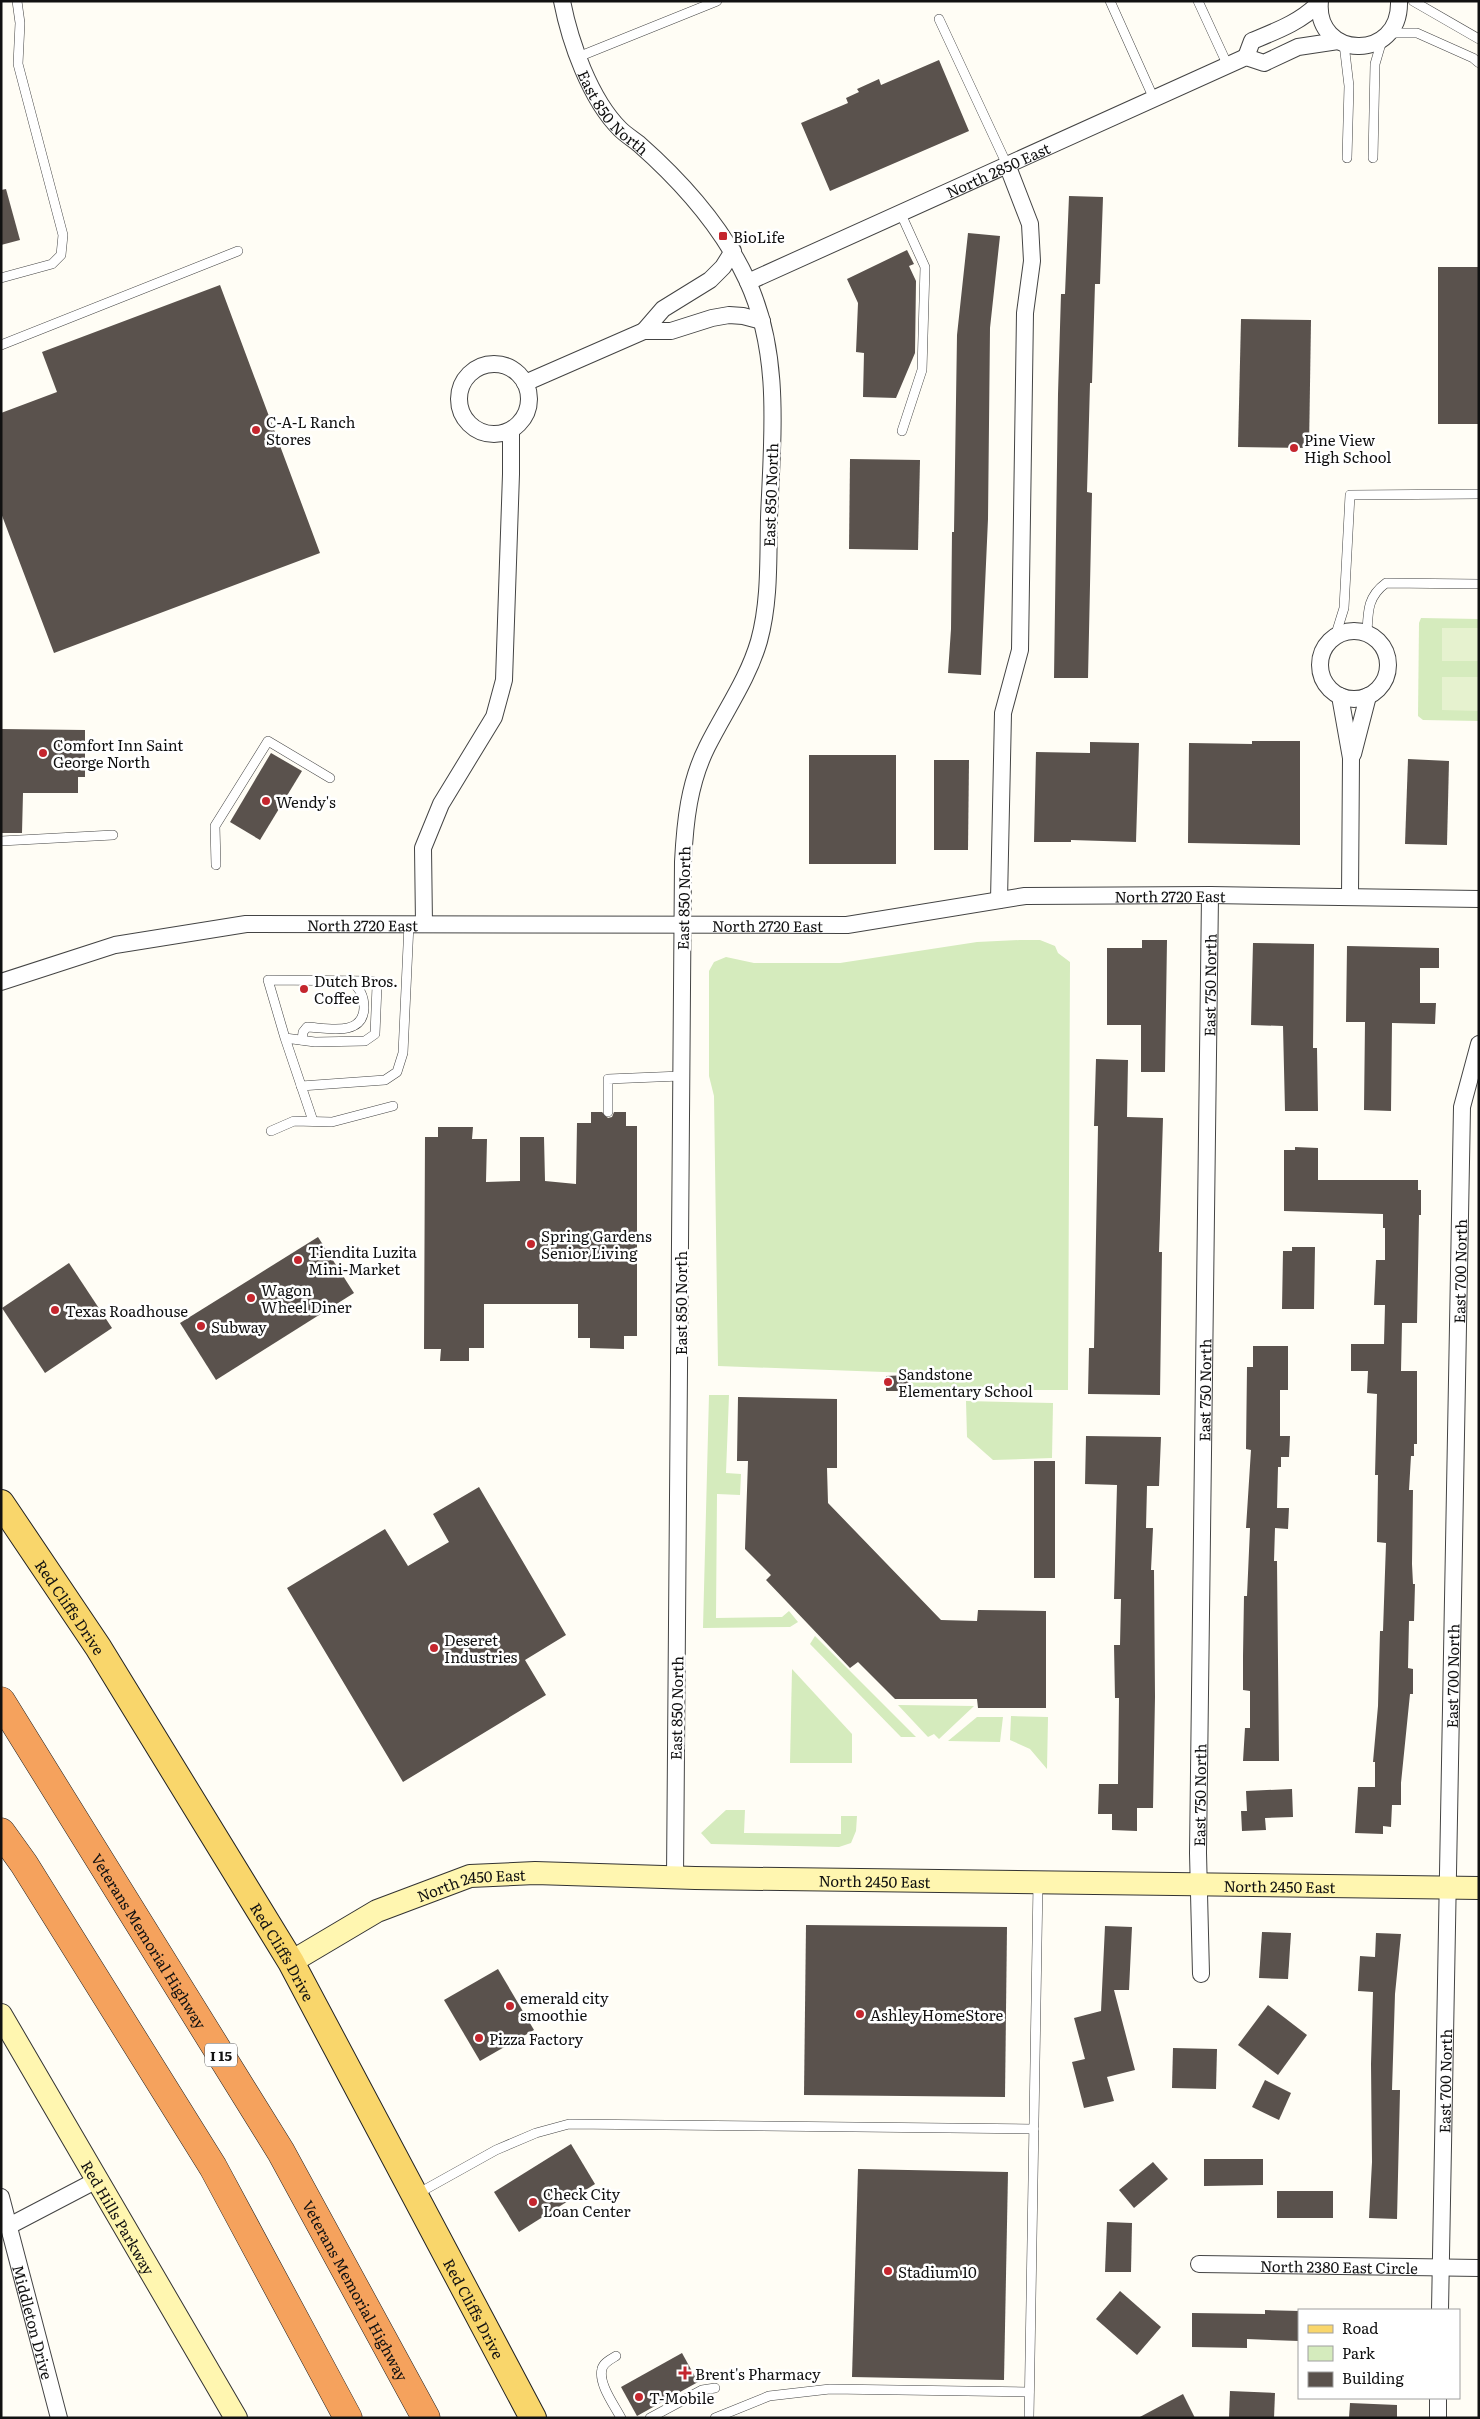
<svg xmlns="http://www.w3.org/2000/svg" width="1480" height="2419" font-family="Literata,serif">
  <rect width="100%" height="100%" fill="#fffdf5"/>
  <g fill="#d5ebbd">
    <path d="M 1421,618 L 1479,619 L 1479,721 L 1423,720 L 1418,716 L 1419,623 Z"/>
    <path d="M 1020,940 L 1040,940 L 1055,946 L 1058,953 L 1070,962 L 1068,1390 L 911,1390 L 911,1373 L 718,1366 L 714,1096 L 709,1076 L 709,971 L 714,962 L 726,957 L 754,963 L 840,963 L 977,942 Z"/>
    <path d="M 709,1395 L 729,1395 L 726,1473 L 741,1474 L 740,1495 L 717,1494 L 716,1618 L 782,1617 L 789,1611 L 798,1622 L 790,1627 L 703,1628 Z"/>
    <path d="M 966,1401 L 1053,1403 L 1052,1458 L 993,1460 L 967,1437 Z"/>
    <path d="M 815,1636 L 916,1737 L 901,1737 L 810,1644 Z"/>
    <path d="M 792,1669 L 852,1734 L 852,1763 L 790,1763 Z"/>
    <path d="M 898,1705 L 974,1706 L 939,1739 L 934,1734 L 928,1737 Z"/>
    <path d="M 1011,1716 L 1048,1717 L 1047,1769 L 1030,1749 L 1010,1740 Z"/>
    <path d="M 977,1717 L 1003,1717 L 1000,1742 L 948,1741 Z"/>
    <path d="M 726,1810 L 745,1810 L 744,1833 L 841,1834 L 841,1816 L 857,1816 L 856,1831 L 851,1843 L 839,1847 L 711,1844 L 701,1833 Z"/>
  </g>
  <g fill="#e6f2cf">
    <rect x="1442" y="628" width="37" height="33"/>
    <path d="M 1442,677 L 1479,677 L 1479,711 L 1442,710 Z"/>
  </g>
  <g fill="#5a524d">
    <path d="M 939,60 L 969,131 L 830,191 L 801,123 L 848,103 L 846,98 L 859,92 L 857,89 L 879,79 L 881,85 Z"/>
    <path d="M 6,189 L 20,240 L 1,245 L 1,190 Z"/>
    <path d="M 1069,196 L 1103,197 L 1100,284 L 1095,284 L 1092,383 L 1090,383 L 1087,492 L 1092,493 L 1088,678 L 1054,678 L 1058,394 L 1061,294 L 1065,294 Z"/>
    <path d="M 968,233 L 1000,236 L 990,328 L 988,519 L 981,675 L 948,673 L 951,629 L 952,532 L 954,532 L 957,335 Z"/>
    <path d="M 907,250 L 914,264 L 909,266 L 916,281 L 915,353 L 896,398 L 863,397 L 864,353 L 856,352 L 858,303 L 847,279 Z"/>
    <rect x="1438" y="267" width="41" height="157"/>
    <path d="M 220,285 L 320,553 L 54,653 L 1,513 L 1,413 L 57,392 L 42,352 Z"/>
    <path d="M 1241,319 L 1311,320 L 1309,448 L 1238,447 Z"/>
    <path d="M 850,459 L 920,460 L 918,550 L 849,549 Z"/>
    <path d="M 1,729 L 85,730 L 85,777 L 78,777 L 78,793 L 23,793 L 22,833 L 1,833 Z"/>
    <path d="M 1252,741 L 1300,741 L 1300,845 L 1188,843 L 1189,743 L 1252,744 Z"/>
    <path d="M 1090,742 L 1139,743 L 1136,842 L 1071,840 L 1071,842 L 1034,842 L 1036,752 L 1090,753 Z"/>
    <path d="M 271,753 L 302,771 L 260,840 L 230,822 Z"/>
    <rect x="809" y="755" width="87" height="109"/>
    <path d="M 1408,759 L 1449,761 L 1447,845 L 1405,844 Z"/>
    <path d="M 934,760 L 969,760 L 968,850 L 934,850 Z"/>
    <path d="M 1142,940 L 1167,940 L 1165,1072 L 1141,1072 L 1141,1025 L 1107,1025 L 1107,948 L 1142,948 Z"/>
    <path d="M 1253,943 L 1314,944 L 1313,1048 L 1317,1048 L 1318,1111 L 1285,1111 L 1283,1026 L 1251,1025 Z"/>
    <path d="M 1347,946 L 1439,948 L 1439,968 L 1420,968 L 1420,1003 L 1436,1003 L 1435,1024 L 1392,1023 L 1391,1111 L 1364,1110 L 1365,1022 L 1346,1022 Z"/>
    <path d="M 1096,1059 L 1128,1060 L 1127,1117 L 1163,1118 L 1159,1252 L 1162,1252 L 1160,1395 L 1088,1394 L 1089,1348 L 1094,1348 L 1098,1126 L 1094,1126 Z"/>
    <path d="M 591,1112 L 602,1112 L 608,1118 L 612,1117 L 614,1112 L 626,1112 L 626,1126 L 637,1126 L 637,1336 L 624,1336 L 624,1349 L 590,1348 L 590,1338 L 578,1338 L 578,1304 L 484,1304 L 484,1348 L 469,1348 L 469,1361 L 440,1361 L 441,1349 L 424,1349 L 425,1137 L 438,1137 L 438,1127 L 473,1127 L 472,1139 L 487,1139 L 486,1182 L 520,1181 L 520,1137 L 544,1137 L 545,1181 L 576,1184 L 577,1123 L 591,1123 Z"/>
    <path d="M 1295,1147 L 1318,1148 L 1318,1180 L 1418,1180 L 1418,1190 L 1421,1190 L 1421,1215 L 1419,1215 L 1417,1323 L 1402,1323 L 1401,1371 L 1417,1371 L 1417,1444 L 1414,1444 L 1414,1456 L 1411,1456 L 1409,1490 L 1413,1490 L 1412,1564 L 1413,1584 L 1415,1584 L 1414,1621 L 1409,1621 L 1408,1668 L 1413,1669 L 1413,1694 L 1410,1694 L 1401,1783 L 1401,1805 L 1392,1805 L 1391,1827 L 1383,1826 L 1383,1834 L 1355,1833 L 1358,1787 L 1375,1787 L 1375,1762 L 1373,1762 L 1378,1706 L 1380,1631 L 1383,1631 L 1386,1543 L 1377,1542 L 1378,1475 L 1375,1475 L 1377,1394 L 1367,1393 L 1368,1371 L 1351,1371 L 1351,1344 L 1384,1344 L 1385,1305 L 1374,1305 L 1376,1260 L 1385,1260 L 1385,1228 L 1383,1228 L 1383,1214 L 1284,1211 L 1284,1150 L 1295,1150 Z"/>
    <path d="M 318,1237 L 354,1293 L 216,1380 L 180,1323 Z"/>
    <path d="M 1292,1247 L 1315,1247 L 1314,1309 L 1282,1309 L 1283,1251 L 1292,1251 Z"/>
    <path d="M 69,1263 L 112,1328 L 45,1373 L 2,1308 Z"/>
    <path d="M 1253,1346 L 1288,1346 L 1288,1390 L 1280,1390 L 1280,1436 L 1290,1436 L 1289,1457 L 1281,1457 L 1281,1467 L 1278,1467 L 1277,1508 L 1289,1508 L 1288,1529 L 1275,1528 L 1274,1561 L 1277,1561 L 1279,1761 L 1243,1761 L 1245,1728 L 1250,1728 L 1250,1691 L 1243,1690 L 1243,1656 L 1244,1596 L 1247,1596 L 1250,1528 L 1246,1528 L 1251,1450 L 1246,1449 L 1247,1367 L 1253,1367 Z"/>
    <path d="M 908,1375 L 909,1391 L 886,1391 L 886,1376 Z"/>
    <path d="M 738,1397 L 837,1399 L 837,1468 L 827,1468 L 828,1503 L 941,1620 L 977,1621 L 978,1610 L 1046,1611 L 1046,1708 L 978,1708 L 977,1699 L 895,1699 L 858,1662 L 850,1668 L 766,1580 L 771,1575 L 745,1549 L 748,1461 L 737,1461 Z"/>
    <path d="M 1086,1436 L 1161,1437 L 1159,1486 L 1147,1486 L 1146,1528 L 1153,1528 L 1151,1570 L 1154,1570 L 1155,1697 L 1153,1808 L 1137,1808 L 1137,1831 L 1112,1830 L 1112,1814 L 1098,1814 L 1099,1784 L 1118,1784 L 1119,1698 L 1115,1698 L 1114,1645 L 1120,1645 L 1121,1599 L 1114,1599 L 1117,1485 L 1085,1484 Z"/>
    <rect x="1034" y="1461" width="21" height="117"/>
    <path d="M 479,1487 L 566,1635 L 525,1660 L 546,1695 L 403,1782 L 287,1588 L 385,1529 L 408,1566 L 449,1542 L 433,1514 Z"/>
    <path d="M 1292,1789 L 1293,1817 L 1265,1818 L 1266,1830 L 1242,1831 L 1241,1811 L 1247,1811 L 1246,1791 Z"/>
    <path d="M 806,1925 L 1007,1927 L 1005,2097 L 804,2095 Z"/>
    <path d="M 1105,1926 L 1132,1927 L 1129,1990 L 1114,1990 L 1135,2070 L 1107,2077 L 1114,2101 L 1084,2108 L 1072,2062 L 1085,2059 L 1074,2018 L 1101,2011 Z"/>
    <path d="M 1262,1932 L 1291,1933 L 1288,1979 L 1259,1978 Z"/>
    <path d="M 1376,1933 L 1401,1934 L 1395,1994 L 1392,2090 L 1400,2090 L 1397,2219 L 1369,2218 L 1372,2162 L 1371,2064 L 1373,1992 L 1358,1991 L 1360,1956 L 1375,1957 Z"/>
    <path d="M 498,1969 L 534,2030 L 480,2061 L 444,2000 Z"/>
    <path d="M 1268,2005 L 1307,2035 L 1278,2075 L 1238,2045 Z"/>
    <path d="M 1173,2048 L 1217,2049 L 1216,2089 L 1172,2088 Z"/>
    <path d="M 1265,2080 L 1291,2093 L 1279,2120 L 1252,2107 Z"/>
    <path d="M 571,2144 L 595,2184 L 519,2232 L 494,2192 Z"/>
    <path d="M 1204,2159 L 1263,2159 L 1263,2185 L 1204,2186 Z"/>
    <path d="M 1153,2162 L 1168,2179 L 1134,2208 L 1119,2190 Z"/>
    <path d="M 858,2169 L 1008,2172 L 1004,2380 L 852,2377 Z"/>
    <rect x="1277" y="2191" width="56" height="27"/>
    <path d="M 1107,2222 L 1132,2223 L 1131,2272 L 1105,2272 Z"/>
    <path d="M 1120,2291 L 1161,2327 L 1137,2355 L 1096,2319 Z"/>
    <path d="M 1265,2310 L 1299,2311 L 1299,2341 L 1247,2339 L 1247,2348 L 1192,2347 L 1192,2313 L 1265,2314 Z"/>
    <path d="M 682,2353 L 698,2382 L 637,2416 L 621,2387 Z"/>
    <path d="M 1230,2391 L 1275,2393 L 1274,2418 L 1229,2418 Z"/>
    <path d="M 1183,2394 L 1195,2418 L 1138,2418 Z"/>
    <path d="M 1350,2403 L 1397,2405 L 1397,2418 L 1349,2418 Z"/>
  </g>
  <g fill="none" stroke-linecap="round" stroke-linejoin="round">
    <defs>
      <g id="lane">
        <path d="M 1110,1 L 1154,99"/>
        <path d="M 1198,1 L 1228,66"/>
        <path d="M 1413,1 L 1479,39"/>
        <path d="M 939,19 L 1008,167"/>
        <path d="M 1389,33 L 1417,33 L 1473,58 L 1479,63"/>
        <path d="M 1344,44 L 1349,86 L 1347,158"/>
        <path d="M 578,57 L 717,1"/>
        <path d="M 1373,158 L 1375,64 L 1382,40"/>
        <path d="M 901,214 L 925,267 L 922,370 L 902,431"/>
        <path d="M 1,278 L 52,264 L 61,255 L 63,235 L 18,64 L 20,23 L 17,1"/>
        <path d="M 1,345 L 238,251"/>
        <path d="M 1367,634 C 1368,612 1367,597 1386,583 L 1479,584"/>
        <path d="M 1335,637 L 1344,608 L 1350,495 L 1479,494"/>
        <path d="M 1,841 L 113,835"/>
        <path d="M 216,865 L 215,826 L 268,741 L 330,778"/>
        <path d="M 285,1038 L 315,1042 L 365,1041 L 375,1034 L 377,986 L 372,981 L 268,980 L 285,1038 L 313,1121"/>
        <path d="M 302,1040 L 303,1032 L 307,1027 C 327,1028 363,1037 364,1008 C 364,995 360,990 352,981"/>
        <path d="M 301,1086 L 385,1080 L 397,1072 L 403,1053 L 409,924"/>
        <path d="M 608,1112 L 608,1079 L 681,1076"/>
        <path d="M 271,1131 L 294,1121 L 332,1122 L 393,1106"/>
        <path d="M 417,2194 L 496,2150 L 536,2133 L 569,2124 L 1034,2129"/>
        <path d="M 616,2356 C 611,2359 603,2363 602,2369 C 598,2384 615,2406 621,2418"/>
        <path d="M 650,2418 L 702,2390 L 715,2388"/>
        <path d="M 715,2418 L 769,2396 L 830,2389 L 1029,2392"/>
        <path d="M 1029,2418 L 1038,1883"/>
      </g>
      <g id="street">
        <path id="s1" d="M 562,1 C 570,42 590,99 620,129 C 626,135 633,139 639,144 C 682,182 723,228 747,280 C 782,355 772,438 769,518 C 768,559 770,601 759,641 C 748,679 725,711 707,747 C 689,783 685,822 683,862 L 675,1878"/>
        <path d="M 1320,1 C 1314,59 1401,63 1399,1"/>
        <path d="M 1246,57 L 1252,41 C 1276,31 1301,22 1319,3"/>
        <path id="s2" d="M 748,282 L 1246,57 L 1264,63 L 1298,47 L 1338,41"/>
        <path d="M 644,331 L 663,309 L 710,280 L 723,267 L 733,251"/>
        <circle cx="494" cy="399" r="35"/>
        <path d="M 525,383 L 644,331 L 671,331 L 712,318 L 729,315 L 743,316 L 762,321"/>
        <circle cx="1354" cy="665" r="34"/>
        <path d="M 1340,696 L 1351,758 L 1350,896"/>
        <path d="M 1353,754 L 1368,696"/>
        <path d="M 999,900 L 1003,713 L 1020,650 L 1025,313 L 1032,261 L 1030,224 L 1008,167"/>
        <path d="M 424,924 L 423,848 L 441,804 L 494,717 L 504,680 L 511,474 L 511,431"/>
        <path id="s3" d="M 1,982 L 115,945 L 246,924 L 847,925 L 1025,896 L 1210,895 L 1479,899"/>
        <path id="s4" d="M 1201,1974 L 1198,1853 L 1210,895"/>
        <path id="s5" d="M 1,2197 L 59,2418"/>
        <path d="M 9,2226 L 97,2180"/>
        <path id="s6" d="M 1199,2264 L 1479,2268"/>
        <path id="s7" d="M 1440,2310 L 1462,1107 L 1479,1044"/>
        <path d="M 1438,2418 L 1438,2398"/>
      </g>
      <g id="secondary">
        <path id="s8" d="M 291,1962 L 377,1911 L 470,1876 L 535,1873 L 695,1878 L 1479,1888"/>
        <path id="s9" d="M 1,2015 L 236,2418"/>
      </g>
      <g id="primary">
        <path id="s10" d="M 1,1503 L 98,1647 L 291,1962 L 533,2418"/>
      </g>
      <g id="highway">
        <path id="s11" d="M 1,1701 L 281,2152 L 426,2418"/>
        <path d="M 1,1832 L 24,1864 L 213,2167 L 348,2418"/>
      </g>
    </defs>
    <use href="#lane" stroke="#444" stroke-width="10"/>
    <use href="#street" stroke="#444" stroke-width="18"/>
    <use href="#secondary" stroke="#333" stroke-width="24"/>
    <use href="#primary" stroke="#222" stroke-width="28"/>
    <use href="#highway" stroke="#222" stroke-width="29"/>
    <use href="#lane" stroke="#fff" stroke-width="9"/>
    <use href="#street" stroke="#fff" stroke-width="16"/>
    <use href="#secondary" stroke="#fff6b0" stroke-width="22"/>
    <use href="#primary" stroke="#f9d66b" stroke-width="26"/>
    <use href="#highway" stroke="#f5a25d" stroke-width="28"/>
  </g>
  <g fill="#c4262e" stroke="#fff" stroke-width="2">
    <rect x="718" y="231" width="10" height="10" rx="2.5"/>
    <circle cx="256" cy="430" r="5"/>
    <circle cx="1294" cy="448" r="5"/>
    <circle cx="43" cy="753" r="5"/>
    <circle cx="266" cy="801" r="5"/>
    <circle cx="304" cy="989" r="5"/>
    <circle cx="531" cy="1244" r="5"/>
    <circle cx="298" cy="1260" r="5"/>
    <circle cx="251" cy="1298" r="5"/>
    <circle cx="55" cy="1310" r="5"/>
    <circle cx="201" cy="1326" r="5"/>
    <circle cx="888" cy="1382" r="5"/>
    <circle cx="434" cy="1648" r="5"/>
    <circle cx="510" cy="2006" r="5"/>
    <circle cx="860" cy="2014" r="5"/>
    <circle cx="479" cy="2038" r="5"/>
    <circle cx="533" cy="2202" r="5"/>
    <circle cx="888" cy="2271" r="5"/>
    <path d="M682.5 2365.5h5v5h5v5h-5v5h-5v-5h-5v-5h5z"/>
    <circle cx="639" cy="2397" r="5"/>
  </g>
  <g text-anchor="middle" dominant-baseline="central" stroke-width="5" stroke-linejoin="round" paint-order="stroke">
    <rect fill="#fff" stroke="#585858" stroke-width="1" x="205" y="2043.5" width="32" height="23" rx="4"/>
    <g font-size="14" font-weight="bold" fill="#111">
      <text x="221" y="2055">I 15</text>
    </g>
    <g font-size="15" fill="#111" stroke="#fff">
      <text stroke="none"><textPath href="#s1" startOffset="125">East 850 North</textPath></text>
      <text stroke="none"><textPath href="#s2" startOffset="274">North 2850 East</textPath></text>
      <text transform="translate(770 495) rotate(-88)">East 850 North</text>
      <text stroke="none"><textPath href="#s3" startOffset="1179">North 2720 East</textPath></text>
      <text transform="translate(683 898) rotate(-89)">East 850 North</text>
      <text stroke="none"><textPath href="#s3" startOffset="369">North 2720 East</textPath></text>
      <text stroke="none"><textPath href="#s3" startOffset="774">North 2720 East</textPath></text>
      <text stroke="none"><textPath href="#s4" startOffset="989">East 750 North</textPath></text>
      <text stroke="none"><textPath href="#s7" startOffset="1039">East 700 North</textPath></text>
      <text transform="translate(680 1303) rotate(-90)">East 850 North</text>
      <text stroke="none"><textPath href="#s4" startOffset="584">East 750 North</textPath></text>
      <text stroke="none"><textPath href="#s10" startOffset="125">Red Cliffs Drive</textPath></text>
      <text stroke="none"><textPath href="#s7" startOffset="634">East 700 North</textPath></text>
      <text transform="translate(676 1708) rotate(-89)">East 850 North</text>
      <text stroke="none"><textPath href="#s4" startOffset="179">East 750 North</textPath></text>
      <text stroke="none"><textPath href="#s8" startOffset="604">North 2450 East</textPath></text>
      <text stroke="none"><textPath href="#s8" startOffset="199">North 2450 East</textPath></text>
      <text stroke="none"><textPath href="#s8" startOffset="1009">North 2450 East</textPath></text>
      <text stroke="none"><textPath href="#s11" startOffset="282">Veterans Memorial Highway</textPath></text>
      <text stroke="none"><textPath href="#s10" startOffset="530">Red Cliffs Drive</textPath></text>
      <text stroke="none"><textPath href="#s7" startOffset="229">East 700 North</textPath></text>
      <text stroke="none"><textPath href="#s9" startOffset="234">Red Hills Parkway</textPath></text>
      <text stroke="none"><textPath href="#s6" startOffset="140">North 2380 East Circle</textPath></text>
      <text stroke="none"><textPath href="#s11" startOffset="688">Veterans Memorial Highway</textPath></text>
      <text stroke="none"><textPath href="#s10" startOffset="935">Red Cliffs Drive</textPath></text>
      <text stroke="none"><textPath href="#s5" startOffset="129">Middleton Drive</textPath></text>
    </g>
    <g font-size="15" fill="#111" stroke="#fff" text-anchor="start">
      <text x="733" y="236">BioLife</text>
      <text x="266" y="421">C-A-L Ranch<tspan x="266" dy="17">Stores</tspan></text>
      <text x="1304" y="439">Pine View<tspan x="1304" dy="17">High School</tspan></text>
      <text x="53" y="744">Comfort Inn Saint<tspan x="53" dy="17">George North</tspan></text>
      <text x="276" y="801">Wendy's</text>
      <text x="314" y="980">Dutch Bros.<tspan x="314" dy="17">Coffee</tspan></text>
      <text x="541" y="1235">Spring Gardens<tspan x="541" dy="17">Senior Living</tspan></text>
      <text x="308" y="1251">Tiendita Luzita<tspan x="308" dy="17">Mini-Market</tspan></text>
      <text x="261" y="1289">Wagon<tspan x="261" dy="17">Wheel Diner</tspan></text>
      <text x="65" y="1310">Texas Roadhouse</text>
      <text x="211" y="1326">Subway</text>
      <text x="898" y="1373">Sandstone<tspan x="898" dy="17">Elementary School</tspan></text>
      <text x="444" y="1639">Deseret<tspan x="444" dy="17">Industries</tspan></text>
      <text x="520" y="1997">emerald city<tspan x="520" dy="17">smoothie</tspan></text>
      <text x="870" y="2014">Ashley HomeStore</text>
      <text x="489" y="2038">Pizza Factory</text>
      <text x="543" y="2193">Check City<tspan x="543" dy="17">Loan Center</tspan></text>
      <text x="898" y="2271">Stadium 10</text>
      <text x="695" y="2373">Brent's Pharmacy</text>
      <text x="649" y="2397">T-Mobile</text>
    </g>
  </g>
  <rect width="1480" height="2419" fill="none" stroke="#111111" stroke-width="5"/>
  <rect x="1298" y="2309" width="162" height="90" fill="#ffffff" stroke="#a0a0a0"/>
  <rect x="1308" y="2325" width="25" height="8" fill="#f9d66b" stroke="#a0a0a0"/>
  <text x="1342" y="2334" font-size="15" fill="#111111">Road</text>
  <rect x="1308" y="2346" width="25" height="15" fill="#d5ebbd" stroke="#a0a0a0"/>
  <text x="1342" y="2359" font-size="15" fill="#111111">Park</text>
  <rect x="1308" y="2372" width="25" height="15" fill="#5a524d" stroke="#a0a0a0"/>
  <text x="1342" y="2384" font-size="15" fill="#111111">Building</text>
</svg>
